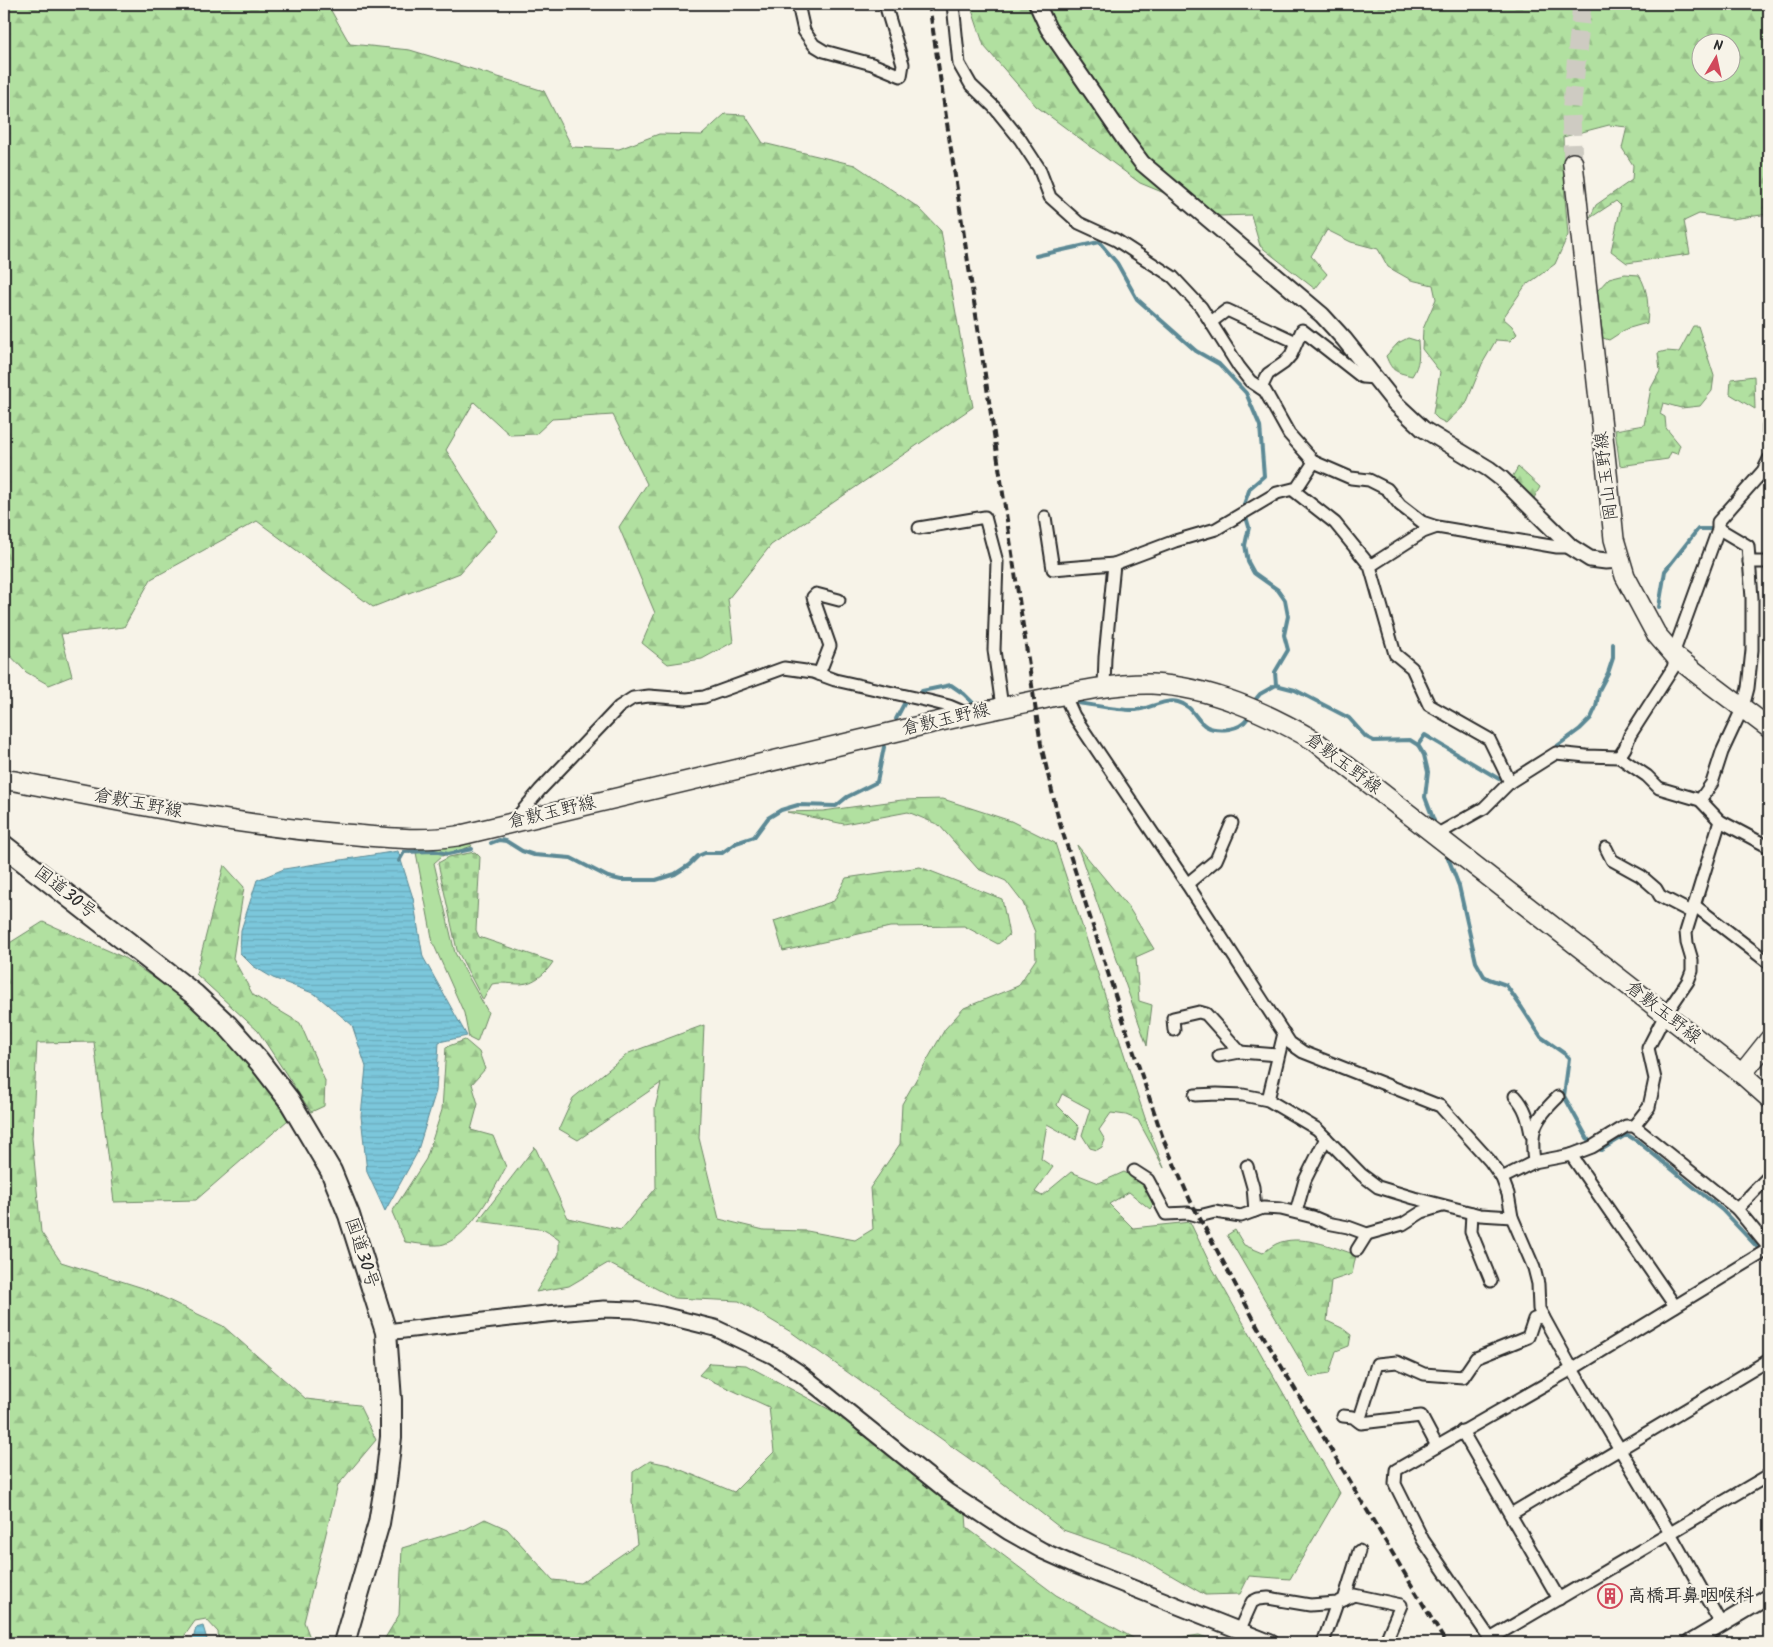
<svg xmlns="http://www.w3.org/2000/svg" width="1773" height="1647" font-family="Kalam,'Klee One',sans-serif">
  <defs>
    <pattern id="forest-firs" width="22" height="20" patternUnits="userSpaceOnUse" patternTransform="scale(1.25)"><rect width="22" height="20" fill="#b1e0a0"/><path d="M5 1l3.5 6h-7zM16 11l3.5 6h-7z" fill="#98c08a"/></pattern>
    <pattern id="cemetery-stones" width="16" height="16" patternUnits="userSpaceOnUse" patternTransform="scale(1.25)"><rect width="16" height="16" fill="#b1e0a0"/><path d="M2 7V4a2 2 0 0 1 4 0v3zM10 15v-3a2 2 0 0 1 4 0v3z" fill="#98c08a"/></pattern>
    <pattern id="water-rules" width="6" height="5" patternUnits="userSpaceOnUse" patternTransform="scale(1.25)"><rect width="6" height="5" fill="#7bc7db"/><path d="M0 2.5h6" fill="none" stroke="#6aabbc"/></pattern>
  </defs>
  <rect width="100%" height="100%" fill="#f7f3e8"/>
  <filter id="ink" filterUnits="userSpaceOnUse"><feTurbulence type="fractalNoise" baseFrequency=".02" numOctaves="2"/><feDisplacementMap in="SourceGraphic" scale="10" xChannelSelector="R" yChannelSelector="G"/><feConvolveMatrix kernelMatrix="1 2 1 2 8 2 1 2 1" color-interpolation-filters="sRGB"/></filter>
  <g filter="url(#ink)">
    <path fill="#b1e0a0" stroke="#6e8666" d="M 469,842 L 472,846 L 442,856 L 434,863 L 455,953 L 488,1012 L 477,1042 L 469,1038 L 464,1013 L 433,943 L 415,847 Z"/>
    <g fill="url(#forest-firs)" stroke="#6e8666" fill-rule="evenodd">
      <path d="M 4,4 L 333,4 L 329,7 L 350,44 L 410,50 L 544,91 L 572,147 L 619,149 L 659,134 L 702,135 L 725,114 L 745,115 L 763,143 L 855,165 L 919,208 L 941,231 L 973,407 L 771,545 L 728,599 L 733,642 L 702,659 L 668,664 L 642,643 L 655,613 L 619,527 L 647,484 L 613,415 L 552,419 L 536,434 L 510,435 L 474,402 L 446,450 L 497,531 L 460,573 L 373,607 L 257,521 L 151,579 L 124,627 L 61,634 L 72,676 L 49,685 L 26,672 L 4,649 Z"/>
      <path d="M 970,4 L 1769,4 L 1769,214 L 1732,219 L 1699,214 L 1684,221 L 1690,254 L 1627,263 L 1611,251 L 1621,206 L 1616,201 L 1590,218 L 1596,205 L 1632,180 L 1633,165 L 1622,148 L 1627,127 L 1609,125 L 1563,137 L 1565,198 L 1568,235 L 1555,264 L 1525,286 L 1503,318 L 1512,326 L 1517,334 L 1510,341 L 1496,340 L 1482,364 L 1466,404 L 1446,423 L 1438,419 L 1433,414 L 1440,372 L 1422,349 L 1423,329 L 1436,299 L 1433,285 L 1411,280 L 1388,267 L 1378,249 L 1351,242 L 1327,230 L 1311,256 L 1327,274 L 1315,289 L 1260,246 L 1251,215 L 1220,216 L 1140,183 L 1036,106 L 984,46 ZM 1700,42 L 1730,42 L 1730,72 L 1700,72 Z"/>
      <path d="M 1625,274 L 1639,275 C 1648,289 1649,307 1647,323 L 1626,329 L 1609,340 L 1603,338 L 1597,291 L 1609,278 Z"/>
      <path d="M 1693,326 L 1698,326 L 1714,376 L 1712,391 L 1700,406 L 1681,408 L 1663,403 L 1660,414 L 1665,417 L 1666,428 L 1680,445 L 1677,454 L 1671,452 L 1668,459 L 1620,466 L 1615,430 L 1644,425 L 1651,388 L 1660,371 L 1658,353 L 1666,351 L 1679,352 Z"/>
      <path d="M 1408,338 L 1418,341 C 1419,355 1420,364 1412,376 C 1396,372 1392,372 1386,356 L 1398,343 Z"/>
      <path d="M 1754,376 L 1755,409 L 1730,394 L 1731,379 Z"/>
      <path d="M 1518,467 L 1540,487 L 1533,500 L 1511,479 Z"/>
      <path d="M 943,799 L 1011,821 L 1055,843 L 1148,1127 L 1164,1168 L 1138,1120 L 1126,1115 L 1111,1113 L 1099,1130 L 1105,1140 L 1102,1147 L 1097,1150 L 1090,1148 L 1082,1135 L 1090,1109 L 1062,1094 L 1057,1105 L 1079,1127 L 1076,1140 L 1047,1124 L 1041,1159 L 1053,1167 L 1035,1192 L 1042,1196 L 1071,1172 L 1099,1183 L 1124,1172 L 1143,1182 L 1153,1204 L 1150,1209 L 1129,1192 L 1109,1204 L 1133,1228 L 1190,1222 L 1210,1264 L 1340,1493 L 1290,1579 L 1249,1576 L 1240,1594 L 1205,1595 L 1136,1555 L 1063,1530 L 995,1477 L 791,1332 L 739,1301 L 674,1298 L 608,1263 L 569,1286 L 536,1292 L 559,1254 L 559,1239 L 546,1230 L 478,1221 L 535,1147 L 568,1218 L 621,1230 L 656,1188 L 655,1108 L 661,1083 L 578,1140 L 559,1129 L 573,1098 L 629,1053 L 704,1025 L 699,1138 L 719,1219 L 764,1230 L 807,1231 L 855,1240 L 873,1229 L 870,1188 L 900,1144 L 902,1104 L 945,1029 L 964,1008 L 1018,986 L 1036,959 L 1035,932 L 1023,903 L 1006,881 L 978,869 L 939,825 L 908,812 L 844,824 L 787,812 L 823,811 L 902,800 Z"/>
      <path d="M 1077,845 L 1129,908 L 1154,949 L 1136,957 L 1139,1001 L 1152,1005 L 1147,1046 Z"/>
      <path d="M 224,865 L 244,887 L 233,958 L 253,995 L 300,1023 L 325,1081 L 324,1106 L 311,1112 L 258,1031 L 196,974 Z"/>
      <path d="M 920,867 L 1002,899 L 1009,935 L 998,944 L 964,926 L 890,927 L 783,951 L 774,921 L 834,901 L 846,878 Z"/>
      <path d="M 43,922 L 123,957 L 198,1008 L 251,1064 L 288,1120 L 196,1200 L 114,1202 L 94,1042 L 37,1043 L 32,1138 L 41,1232 L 61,1262 L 143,1288 L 223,1326 L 306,1399 L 359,1405 L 376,1440 L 338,1485 L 304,1622 L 312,1643 L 219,1643 L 218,1632 L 206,1619 L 195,1621 L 185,1635 L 183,1643 L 4,1643 L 4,941 L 8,944 Z"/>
      <path d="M 465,1040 L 479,1052 L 485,1069 L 472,1084 L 478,1104 L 471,1130 L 493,1136 L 506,1167 C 493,1191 471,1235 444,1244 C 436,1247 414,1243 405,1242 L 392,1212 L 426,1159 L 442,1110 L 446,1047 Z"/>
      <path d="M 1235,1230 L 1244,1245 L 1263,1253 C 1267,1250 1272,1246 1276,1244 C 1299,1233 1334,1247 1356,1255 L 1352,1274 L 1331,1281 L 1327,1321 L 1342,1328 L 1351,1335 L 1349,1346 L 1336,1351 L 1329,1374 L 1310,1377 L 1227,1235 Z"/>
      <path d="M 710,1363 L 746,1365 L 849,1420 L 966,1514 L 967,1528 L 1056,1595 L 1142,1643 L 382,1643 L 399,1615 L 402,1548 L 466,1529 L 485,1519 L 507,1529 L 553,1580 L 580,1583 L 637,1544 L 632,1502 L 633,1472 L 650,1461 L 669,1465 L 734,1492 L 774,1452 L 769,1407 L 699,1375 Z"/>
      <path d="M 1199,1635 L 1221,1643 L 1146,1643 Z"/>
    </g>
    <path fill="url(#cemetery-stones)" stroke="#6e8666" d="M 475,852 L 480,857 L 476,930 L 479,937 L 553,962 C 546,973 535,983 521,984 C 511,984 502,982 492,984 L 483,1000 L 457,950 L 438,863 L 449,857 Z"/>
    <g fill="url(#water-rules)" stroke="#5b8995">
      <path d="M 398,851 L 413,898 L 423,957 L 467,1036 L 439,1042 L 436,1091 L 417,1153 L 385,1211 L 367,1172 L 361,1116 L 366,1067 L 352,1025 L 315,994 L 273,978 L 253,966 L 240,953 L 241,930 L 257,880 L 284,869 Z"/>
      <path d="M 203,1626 L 208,1643 L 192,1643 L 196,1628 Z"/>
    </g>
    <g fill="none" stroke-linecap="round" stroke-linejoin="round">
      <g stroke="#5b8995" stroke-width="4">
        <path d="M 1036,256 L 1099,242 L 1117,263 L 1137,299 L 1196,351 L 1219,364 L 1246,393 L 1260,426 L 1264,476 L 1250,488 L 1243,507 L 1249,527 L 1245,545 L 1248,562 L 1254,573 L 1278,590 L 1285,600 L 1288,616 L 1284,635 L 1288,650 L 1275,672 L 1276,685 L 1295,690 L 1349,718 L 1366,737 L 1374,741 L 1410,740 L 1418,745 L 1424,755 L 1428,772 L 1425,797 L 1434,821"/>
        <path d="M 1659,607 L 1665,571 L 1698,529 L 1712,529 L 1715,527"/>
        <path d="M 922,691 L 951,685 L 964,694 L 973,703"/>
        <path d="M 1255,700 L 1260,694 L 1276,685"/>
        <path d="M 1078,703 C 1094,705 1121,711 1136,710 C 1148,709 1167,698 1178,702 C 1201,708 1193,734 1229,729 C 1237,728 1244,724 1248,718"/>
        <path d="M 896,719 L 905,702"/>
        <path d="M 1418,745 L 1425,735 L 1499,779"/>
        <path d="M 1553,749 L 1580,729 L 1591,718 L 1596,707 L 1599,690 L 1608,673 L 1613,658 L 1613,644"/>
        <path d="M 491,843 L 499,840 L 506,841 L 522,851 L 534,855 L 571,858 L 608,877 L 621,880 L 656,880 L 675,874 L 689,865 L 698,856 L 705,853 L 722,853 L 736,843 L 754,837 L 768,818 L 781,810 L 798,805 L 836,806 L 847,797 L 877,782 L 884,747"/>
        <path d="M 1447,855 L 1459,886 L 1476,962 L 1484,976 L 1489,979 L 1506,985 L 1522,1008 L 1541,1037 L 1565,1054 L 1569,1058 L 1564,1096 L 1590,1143"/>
        <path d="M 399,861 L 404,852 L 434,851 L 448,854 L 472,849"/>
        <path d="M 1601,1150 L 1624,1136 L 1629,1136 L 1637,1141 L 1722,1210 L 1757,1247"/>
        <path d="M 1768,1262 L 1769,1264"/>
      </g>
      <path stroke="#cecbc2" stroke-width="19" stroke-dasharray="19 9" stroke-linecap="butt" d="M 1573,163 L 1571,114 L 1582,4"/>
      <defs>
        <g id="minor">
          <path d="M 798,4 L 804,31 L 814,45 L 824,51 L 872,64 L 901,76 L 903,64 L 885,4"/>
          <path d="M 953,4 L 959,64 L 971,85 L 994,107 L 1020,139 L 1039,168 L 1050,197 L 1079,223 L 1116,240 L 1173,277 L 1201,307 L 1239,367 L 1250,381 L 1265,391 L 1289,434 L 1314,462 L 1351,478 L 1369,480 L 1387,489 L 1400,505 L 1422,522 L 1437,527 L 1557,547 L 1571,547"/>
          <path d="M 1211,322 L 1227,310 L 1296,342"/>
          <path d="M 1261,388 L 1268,374 L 1284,363 L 1291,355 L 1302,330 L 1362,377 L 1375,378"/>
          <path d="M 1769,425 L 1769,432"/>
          <path d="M 1293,490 L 1335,523 L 1370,566 L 1395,654 L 1412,668 L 1429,705 L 1489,739 L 1510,782"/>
          <path d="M 1045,517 L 1053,569 L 1114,564"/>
          <path d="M 919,528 L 985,517 L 997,562 L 994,650 L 1002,707"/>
          <path d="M 1749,562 L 1769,562"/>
          <path d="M 1370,566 L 1423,532 L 1437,527"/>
          <path d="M 1673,654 L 1718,530 L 1718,522 L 1763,471 L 1769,459"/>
          <path d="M 819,674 L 830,646 L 813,597 L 816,594 L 839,600"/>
          <path d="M 1104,687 L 1105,657 L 1114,564 L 1175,541 L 1216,529 L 1277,493 L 1297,488 L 1314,462"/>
          <path d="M 1064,694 L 1074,716 L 1187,884 L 1290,1043 L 1303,1052 L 1440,1106 L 1490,1161 L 1502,1178 L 1508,1194 L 1512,1217 L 1534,1268 L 1538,1284 L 1539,1309 L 1572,1369 L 1670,1533 L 1721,1624"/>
          <path d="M 1619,757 L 1625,748 L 1630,735 L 1673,668 L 1676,657"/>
          <path d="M 1700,800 L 1712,783 L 1722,752 L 1743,707 L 1748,688 L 1752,650 L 1752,598 L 1748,546 L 1721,530 L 1718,530"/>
          <path d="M 513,822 L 540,790 L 619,707 L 633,698 L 649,696 L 687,699 L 704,697 L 784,668 L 813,672 L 835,680 L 929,701 L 949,706 L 968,714"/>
          <path d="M 1436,835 L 1484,808 L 1510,782 L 1556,753 L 1586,756 L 1619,757 L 1647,776 L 1659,788 L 1700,800 L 1720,821 L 1769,847"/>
          <path d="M 1606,848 L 1612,860 L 1641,876 L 1656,889 L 1660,896 L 1691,912"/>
          <path d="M 1187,884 L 1216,860 L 1232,823"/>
          <path d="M 1694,905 L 1769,963"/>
          <path d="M 1174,1030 L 1173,1018 L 1199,1012 L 1206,1014 L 1240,1052"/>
          <path d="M 1219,1056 L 1240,1052 L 1278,1055"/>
          <path d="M 1195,1095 L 1217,1094 L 1243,1095 L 1268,1100 L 1317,1129 L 1362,1175 L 1378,1187 L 1414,1198 L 1480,1215 L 1512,1217"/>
          <path d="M 1515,1096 C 1526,1108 1528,1119 1531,1134"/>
          <path d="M 1268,1100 L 1284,1033"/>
          <path d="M 1634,1126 L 1649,1107 L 1655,1079 L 1648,1048 L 1665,1015 L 1688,981 L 1692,971 L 1692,960 L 1687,943 L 1686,932 L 1720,821"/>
          <path d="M 1571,1155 L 1675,1306"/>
          <path d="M 1534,1162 C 1530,1130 1534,1120 1558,1097"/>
          <path d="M 1247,1166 L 1253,1187 L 1255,1211"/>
          <path d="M 1134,1171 L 1148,1180 L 1166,1214 L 1188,1213 L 1199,1216 L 1215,1212 L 1241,1216 L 1263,1208 L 1281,1209 L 1313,1217 L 1327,1223 L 1348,1227 L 1367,1234 L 1403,1224 L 1422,1212 L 1442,1206"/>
          <path d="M 1502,1178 L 1534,1162 L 1571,1155 L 1592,1147 L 1626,1126 L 1634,1126 L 1737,1209 L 1769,1248"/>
          <path d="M 1737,1209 L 1769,1176"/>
          <path d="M 1296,1212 L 1305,1180 L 1326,1138"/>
          <path d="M 1472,1213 L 1471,1232 L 1491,1281"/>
          <path d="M 1357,1250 L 1367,1234"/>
          <path d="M 1343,1416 L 1353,1417 L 1361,1423 L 1421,1416 L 1437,1446"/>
          <path d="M 1359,1421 L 1377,1364 L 1397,1362 L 1424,1374 L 1463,1377 L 1476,1358 L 1528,1337 L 1534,1319 L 1543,1316"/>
          <path d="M 1462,1431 L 1559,1599"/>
          <path d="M 1511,1514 L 1769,1360"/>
          <path d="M 1344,1600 L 1359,1551"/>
          <path d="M 1239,1631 L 1252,1602 L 1258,1599 L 1268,1598 L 1310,1605 L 1337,1603 L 1354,1595 L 1401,1605 L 1385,1643"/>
          <path d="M 1490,1639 L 1769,1475"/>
          <path d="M 1323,1643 L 1337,1603"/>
          <path d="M 1493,1643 L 1423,1540 L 1395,1484 L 1396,1470 L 1572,1369 L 1769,1249"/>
        </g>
        <g id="tertiary">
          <path d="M 1037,4 L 1048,28 L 1127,143 L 1142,163 L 1322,315 L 1344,339 L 1395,403 L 1423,429 L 1489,469 L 1502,479 L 1571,547 L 1590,559 L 1606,561 L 1619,560"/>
          <path d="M 386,1332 L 546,1314 L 604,1309 L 634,1310 L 662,1315 L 715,1328 L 774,1356 L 801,1374 L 948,1492 L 1009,1532 L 1043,1551 L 1077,1566 L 1271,1643"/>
          <path d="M 1690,1643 L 1769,1596"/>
        </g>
        <g id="primary">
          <path d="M 1573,163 L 1611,509 L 1614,539 L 1625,576 L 1656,634 L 1676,657 L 1699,675 L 1769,728"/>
          <path d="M 4,780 L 15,781 C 124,802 233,825 344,834 C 382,837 419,842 457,836 C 603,801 749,767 894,732 C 942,720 990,710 1038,700 C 1075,692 1114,683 1152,684 C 1211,687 1265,712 1315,741 L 1742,1074 L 1769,1098"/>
          <path d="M 1742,1074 L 1769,1040"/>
        </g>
        <path id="trunk" d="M 4,846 L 195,995 L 227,1025 L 259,1061 L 289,1100 L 331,1171 L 349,1215 L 386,1332 L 391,1400 L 391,1437 L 386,1481 L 379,1523 L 344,1643"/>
      </defs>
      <use href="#minor" stroke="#2b2b2b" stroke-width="15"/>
      <use href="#tertiary" stroke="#2b2b2b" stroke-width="19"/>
      <use href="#primary" stroke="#2b2b2b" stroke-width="22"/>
      <use href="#trunk" stroke="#2b2b2b" stroke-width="24"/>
      <use href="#minor" stroke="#f7f3e8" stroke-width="11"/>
      <use href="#tertiary" stroke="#f7f3e8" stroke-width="15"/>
      <use href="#primary" stroke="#f7f3e8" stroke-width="19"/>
      <use href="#trunk" stroke="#f7f3e8" stroke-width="20"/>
      <path stroke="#2b2b2b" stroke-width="4" stroke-dasharray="8 4" stroke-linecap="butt" d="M 929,4 L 1041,745 L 1059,821 L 1128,1035 L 1164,1141 L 1190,1200 L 1258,1327 L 1446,1643"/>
    </g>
  </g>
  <defs>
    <symbol id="building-ring" viewBox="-11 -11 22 22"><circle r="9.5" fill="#f7f3e8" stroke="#d1495b" stroke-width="1.5"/><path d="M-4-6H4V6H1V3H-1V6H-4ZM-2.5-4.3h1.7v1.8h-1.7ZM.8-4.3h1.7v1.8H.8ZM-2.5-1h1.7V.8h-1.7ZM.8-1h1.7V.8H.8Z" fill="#d1495b"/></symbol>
  </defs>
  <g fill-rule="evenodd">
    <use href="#building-ring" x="1596" y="1582" width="28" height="28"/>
  </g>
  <g text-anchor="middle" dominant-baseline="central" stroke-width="4.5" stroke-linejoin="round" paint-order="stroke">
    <g font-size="18" fill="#2b2b2b" stroke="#f7f3e8">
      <text transform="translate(1607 476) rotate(-97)">岡山玉野線</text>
      <text transform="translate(946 720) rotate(-13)">倉敷玉野線</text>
      <text transform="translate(1343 764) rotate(37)">倉敷玉野線</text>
      <text transform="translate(138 804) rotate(11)">倉敷玉野線</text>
      <text transform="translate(552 813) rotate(-13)">倉敷玉野線</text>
      <text transform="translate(65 893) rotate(38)">国道30号</text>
      <text transform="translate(1663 1013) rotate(38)">倉敷玉野線</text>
      <text transform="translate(361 1253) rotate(72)">国道30号</text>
    </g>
    <g font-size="18" font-weight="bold" fill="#2b2b2b" stroke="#f7f3e8" text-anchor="start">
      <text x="1628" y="1596">高橋耳鼻咽喉科</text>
    </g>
  </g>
  <rect width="1773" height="1647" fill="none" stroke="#f7f3e8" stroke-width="20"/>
  <rect x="10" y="10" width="1753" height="1627" fill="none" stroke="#2b2b2b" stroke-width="2" filter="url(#ink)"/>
  <g transform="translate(1716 58) rotate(9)"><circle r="24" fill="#f7f3e8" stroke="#a5a39c"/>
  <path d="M0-4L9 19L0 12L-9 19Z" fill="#d1495b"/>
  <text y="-8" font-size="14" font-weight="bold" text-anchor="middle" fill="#2b2b2b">N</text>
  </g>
</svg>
